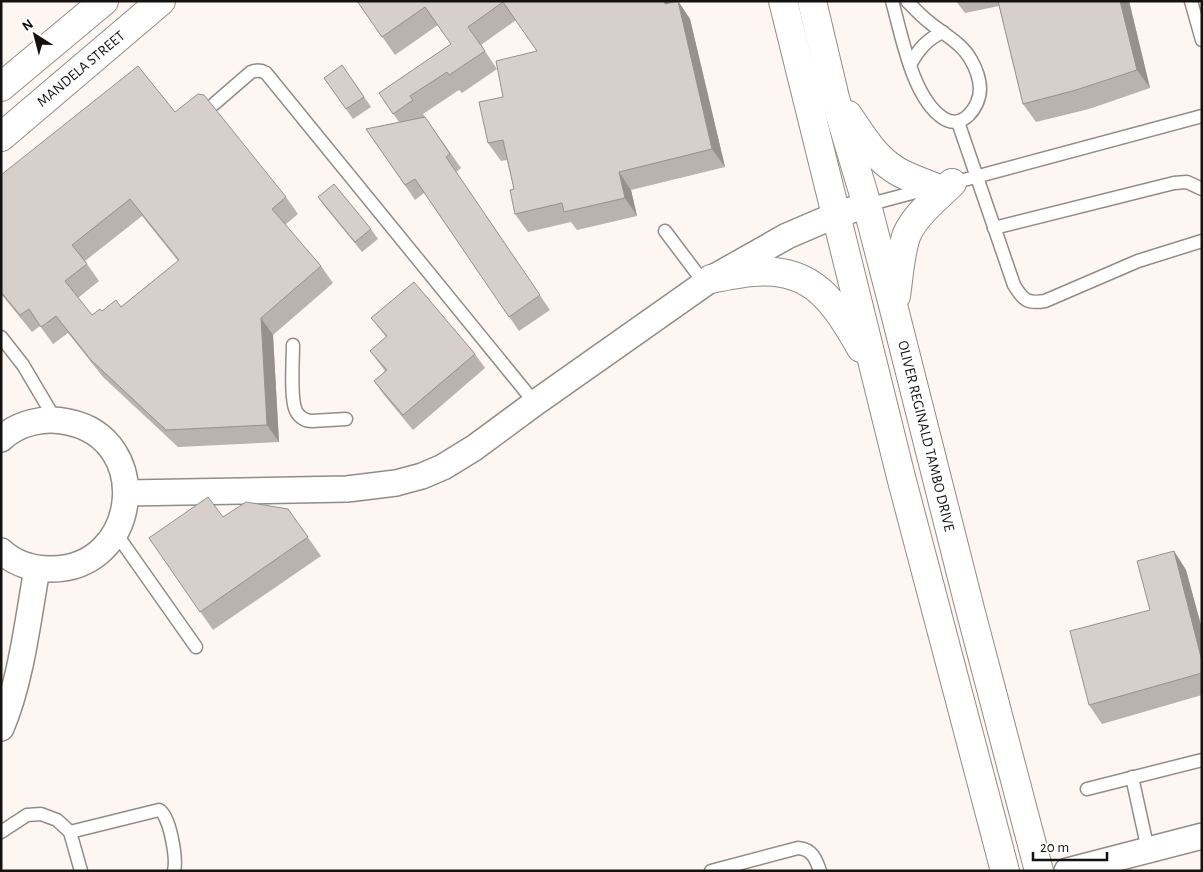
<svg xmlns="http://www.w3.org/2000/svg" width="1203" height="872" font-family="'Alegreya Sans',sans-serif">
  <rect width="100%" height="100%" fill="#fef6f2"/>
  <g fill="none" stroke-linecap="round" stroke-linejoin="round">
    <defs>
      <g id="service">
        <path d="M 892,1 C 902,36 912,97 943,118 C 962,131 980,107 980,89 C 980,80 976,68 971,60 C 962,43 943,34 929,22 C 921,16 914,8 907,1"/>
        <path d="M 1191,1 L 1202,40"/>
        <path d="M 910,65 C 918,50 927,39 943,32"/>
        <path d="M 214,104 L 251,72 C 256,70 261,70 266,73 L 535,403"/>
        <path d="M 958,122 L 1014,285 C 1023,300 1027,304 1045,301 L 1138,261 L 1202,241"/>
        <path d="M 949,184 L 1202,116"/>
        <path d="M 867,205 L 927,189"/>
        <path d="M 994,228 L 1174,183 L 1187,182 L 1202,189"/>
        <path d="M 665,231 L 705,284"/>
        <path d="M 1,337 L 23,365 L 55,419"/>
        <path d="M 293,345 C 293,360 290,399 296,411 C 300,418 305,421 312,421 L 346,419"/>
        <path d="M 115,532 L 196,647"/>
        <path d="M 1132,777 L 1148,850"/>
        <path d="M 1087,789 L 1202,760"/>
        <path d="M 1,832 L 27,815 L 41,814 L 57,820 L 70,832 L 81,871"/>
        <path d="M 70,832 L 159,810 C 170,815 177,859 174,871"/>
        <path d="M 711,871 L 798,848 C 812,849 816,859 820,871"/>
      </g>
      <g id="minor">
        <path d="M 1,439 C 19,422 45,417 68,422 C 154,439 140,570 50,569 C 32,569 14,563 1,551"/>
        <path d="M 127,493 L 347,489 L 396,483 L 422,476 L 443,467 L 474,448 L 535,403 L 711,279 L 787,236 L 836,215 L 867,205"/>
        <path d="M 1,728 C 21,682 28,619 37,569"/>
        <path d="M 1067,871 L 1202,836"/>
      </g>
      <g id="secondary">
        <path d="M 783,1 L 901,477 L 1005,871"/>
        <path d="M 812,1 L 835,98 L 867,205 L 894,309 L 970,609 L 1039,871"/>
        <path d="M 1,87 L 104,1"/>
        <path d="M 848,115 C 862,136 875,158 897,171 C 909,178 922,182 934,187"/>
        <path d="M 1,137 L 161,1"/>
        <path d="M 711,279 C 725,276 739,273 753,272 C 813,266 835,303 861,348"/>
        <path d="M 896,296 C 899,276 900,252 907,234 C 916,214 937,198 952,183"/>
      </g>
    </defs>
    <use href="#service" stroke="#928c88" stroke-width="15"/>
    <use href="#minor" stroke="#928c88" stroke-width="28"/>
    <use href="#secondary" stroke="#928c88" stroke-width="30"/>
    <use href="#service" stroke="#fff" stroke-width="12"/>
    <use href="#minor" stroke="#fff" stroke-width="25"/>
    <use href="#secondary" stroke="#fff" stroke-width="28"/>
  </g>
  <g fill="#b9b2af" fill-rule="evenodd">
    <path d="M 357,1 L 673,1 L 673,2 L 678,1 L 690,19 L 725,167 L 631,190 L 637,216 L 577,230 L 571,222 L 528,232 L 515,214 L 514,189 L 507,160 L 501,161 L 488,143 L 503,97 L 537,51 L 516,20 L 481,45 L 497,69 L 462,93 L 459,90 L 423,114 L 461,168 L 456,172 L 550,310 L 519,331 L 424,193 L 415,200 L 366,129 L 399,122 L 379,93 L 451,44 L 438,25 L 395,55 Z"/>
    <path d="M 956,1 L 1129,1 L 1150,88 L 1089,109 L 1036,122 L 1023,104 L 999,6 L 965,13 Z"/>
    <path d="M 342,65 L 371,107 L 353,119 L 324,78 Z"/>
    <path d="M 175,112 L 286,197 L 298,214 L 285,225 L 321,266 L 333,283 L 273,335 L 279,442 L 178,447 L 103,377 L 68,333 L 53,344 L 40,326 L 32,332 L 1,294 L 1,175 ZM 142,216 L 178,261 L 121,307 L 92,315 L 78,298 L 99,281 L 85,261 Z"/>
    <path d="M 318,197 L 371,229 L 378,239 L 362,252 L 325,207 Z"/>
    <path d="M 371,318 L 475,354 L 485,368 L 413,430 L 384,395 L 374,381 L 385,371 L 370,351 L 386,337 Z"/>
    <path d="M 288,509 L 321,556 L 213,630 L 149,538 L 223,517 Z"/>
    <path d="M 1174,551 L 1186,570 L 1202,629 L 1202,695 L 1102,724 L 1089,705 L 1150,610 Z"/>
  </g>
  <g fill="#96918f">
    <path d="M 664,1 L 673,1 L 678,22 L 665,4 Z"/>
    <path d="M 678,1 L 690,19 L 725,167 L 712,149 Z"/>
    <path d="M 1120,1 L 1129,1 L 1150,88 L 1137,70 Z"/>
    <path d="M 619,172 L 631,190 L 637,216 L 625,198 Z"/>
    <path d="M 261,318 L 273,335 L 279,442 L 267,425 Z"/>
    <path d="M 1174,551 L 1186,570 L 1202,629 L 1202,661 Z"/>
  </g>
  <g fill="#d7cfcc" stroke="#96918f" fill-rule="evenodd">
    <path d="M 357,1 L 664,1 L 665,4 L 678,1 L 712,149 L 619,172 L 625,198 L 564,212 L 562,203 L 515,214 L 510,190 L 514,189 L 503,140 L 488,143 L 479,102 L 503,97 L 496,61 L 537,51 L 503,2 L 468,27 L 485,51 L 449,75 L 447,72 L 410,96 L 413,100 L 393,114 L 379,93 L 451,44 L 425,7 L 382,37 Z"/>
    <path d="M 998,1 L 1120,1 L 1137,70 L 1076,90 L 1023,104 Z"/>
    <path d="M 342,65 L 364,97 L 346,109 L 324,78 Z"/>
    <path d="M 138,66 L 175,112 L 198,94 L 204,95 L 286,197 L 272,209 L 321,266 L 261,318 L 267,425 L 166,430 L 91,360 L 56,316 L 41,327 L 29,309 L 20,315 L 1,292 L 1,175 ZM 130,199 L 179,260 L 121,307 L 116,300 L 102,311 L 100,309 L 92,315 L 65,281 L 87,264 L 72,245 Z"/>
    <path d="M 425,117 L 450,154 L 446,157 L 540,295 L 509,317 L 415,179 L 405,185 L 366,129 Z"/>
    <path d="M 334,184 L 371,229 L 355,242 L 318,197 Z"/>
    <path d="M 414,282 L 475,354 L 403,415 L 374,381 L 387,370 L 370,351 L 387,336 L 371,318 Z"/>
    <path d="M 208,497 L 223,517 L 246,502 L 288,509 L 308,537 L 200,612 L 149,538 Z"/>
    <path d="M 1174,551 L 1202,661 L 1202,673 L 1089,705 L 1070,631 L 1150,610 L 1137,561 Z"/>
  </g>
  <g text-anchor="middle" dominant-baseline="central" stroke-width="4.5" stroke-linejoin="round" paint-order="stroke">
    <g font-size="15" fill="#141210" stroke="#fff">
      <text transform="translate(81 69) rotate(-40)">MANDELA STREET</text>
      <text transform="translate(926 436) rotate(76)">OLIVER REGINALD TAMBO DRIVE</text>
    </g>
  </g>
  <rect width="1203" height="872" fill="none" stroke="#141210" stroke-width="5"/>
  <g transform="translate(35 35) rotate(324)" stroke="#ffffff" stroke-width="4" paint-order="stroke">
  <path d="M0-4L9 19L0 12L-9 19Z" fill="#141210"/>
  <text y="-8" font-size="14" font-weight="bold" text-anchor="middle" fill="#141210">N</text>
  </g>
  <path d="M1033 852v8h74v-8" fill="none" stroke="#141210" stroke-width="2.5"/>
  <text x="1040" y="852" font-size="15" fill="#141210" stroke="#ffffff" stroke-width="4" paint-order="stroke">20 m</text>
</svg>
